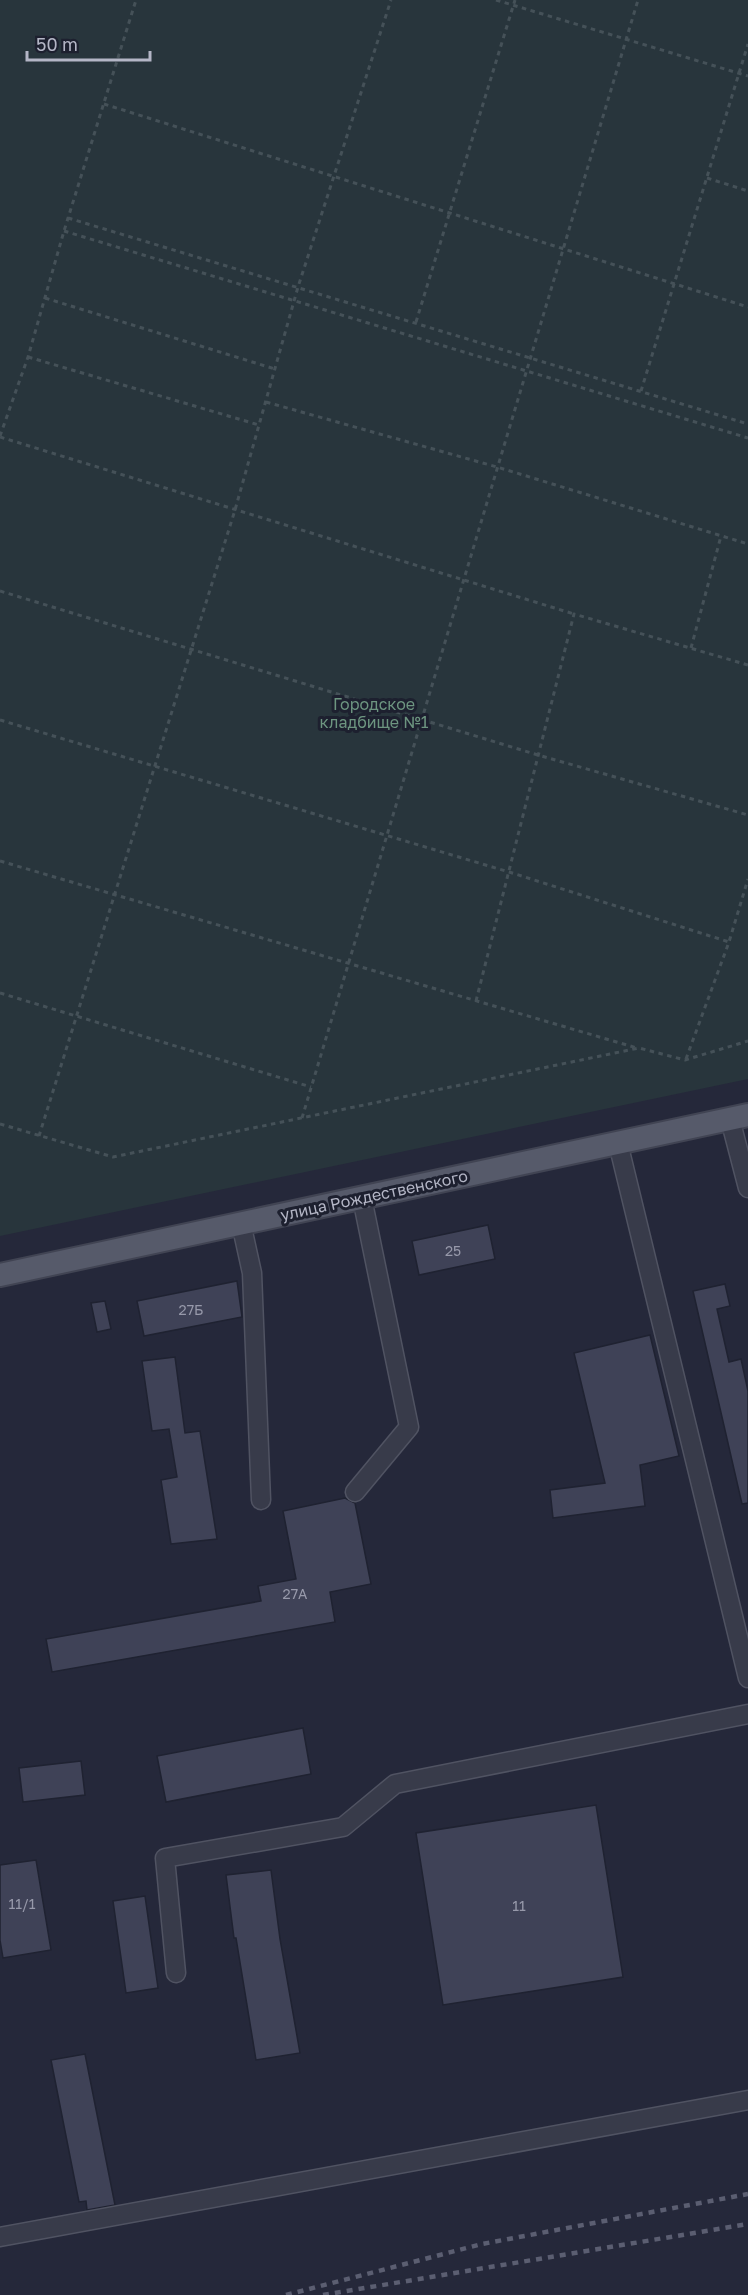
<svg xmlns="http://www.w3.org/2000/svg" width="748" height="2295" font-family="'Golos Text',sans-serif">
  <rect width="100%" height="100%" fill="#25283a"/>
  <path fill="#28353c" d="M 0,0 L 748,0 L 748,1079 L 0,1236 Z"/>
  <g fill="#3f4257" stroke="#1f2231" stroke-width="1.5">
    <path d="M 488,1225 L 495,1259 L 419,1275 L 412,1241 Z"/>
    <path d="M 237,1281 L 242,1317 L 144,1336 L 137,1301 Z"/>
    <path d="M 725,1284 L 730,1306 L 717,1309 L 729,1362 L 741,1359 L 748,1391 L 748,1503 L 742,1504 L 693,1291 Z"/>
    <path d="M 105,1301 L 111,1329 L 97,1332 L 91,1303 Z"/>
    <path d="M 650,1335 L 679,1456 L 640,1465 L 645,1506 L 553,1518 L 550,1490 L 605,1483 L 574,1353 Z"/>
    <path d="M 175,1357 L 185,1433 L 200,1431 L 217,1539 L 171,1544 L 161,1480 L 177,1477 L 169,1429 L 152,1431 L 142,1361 Z"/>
    <path d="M 345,1498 L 355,1503 L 371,1584 L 330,1592 L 335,1622 L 52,1672 L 46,1639 L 261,1601 L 258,1586 L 296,1579 L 283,1511 Z"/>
    <path d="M 303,1728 L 311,1774 L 166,1802 L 157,1756 Z"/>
    <path d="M 81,1761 L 85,1795 L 23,1802 L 19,1768 Z"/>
    <path d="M 596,1805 L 623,1977 L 443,2005 L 416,1833 Z"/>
    <path d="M 36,1860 L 51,1950 L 3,1958 L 0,1940 L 0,1865 Z"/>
    <path d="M 271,1870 L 280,1939 L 300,2053 L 256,2060 L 236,1938 L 234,1938 L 226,1875 Z"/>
    <path d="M 145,1896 L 158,1988 L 126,1993 L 113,1901 Z"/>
    <path d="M 85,2054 L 115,2205 L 87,2210 L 86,2201 L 79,2202 L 51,2060 Z"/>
  </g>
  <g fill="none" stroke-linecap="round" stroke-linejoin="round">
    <defs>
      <g id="minor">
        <path d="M 730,1119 L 748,1188"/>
        <path d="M 618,1143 L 748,1678"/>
        <path d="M 241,1223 L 252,1273 L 261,1500"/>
        <path d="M 355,1492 L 409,1427 L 362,1198"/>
        <path d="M 176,1973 L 165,1858 L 343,1827 L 395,1784 L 748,1714"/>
        <path d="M 0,2237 L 748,2100"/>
      </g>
      <path id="major" d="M 0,1275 L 748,1115"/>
    </defs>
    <use href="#minor" stroke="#505362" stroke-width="21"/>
    <use href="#major" stroke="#414453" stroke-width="26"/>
    <g stroke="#455158" stroke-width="3" stroke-dasharray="4.5 4.5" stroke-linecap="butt">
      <path d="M 496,0 L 748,76"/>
      <path d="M 104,104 L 748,307"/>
      <path d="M 707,178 L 748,191"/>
      <path d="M 68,218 L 748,424"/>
      <path d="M 64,231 L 748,438"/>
      <path d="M 45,298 L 275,369"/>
      <path d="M 416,322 L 515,0"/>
      <path d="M 28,357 L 259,425"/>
      <path d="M 641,391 L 748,44"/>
      <path d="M 266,402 L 497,467 L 748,544"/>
      <path d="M 0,436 L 28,357 L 64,231 L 136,0"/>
      <path d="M 0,437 L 574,614"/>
      <path d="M 0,591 L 538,755 L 748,815"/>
      <path d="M 691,648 L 721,536"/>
      <path d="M 0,720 L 509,872 L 729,942"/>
      <path d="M 0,861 L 637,1048"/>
      <path d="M 0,993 L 311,1087"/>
      <path d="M 476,1001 L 574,614 L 748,665"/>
      <path d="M 686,1059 L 729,942 L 748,879"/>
      <path d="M 302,1118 L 638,0"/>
      <path d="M 0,1124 L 113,1157 L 639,1048 L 685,1060 L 748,1041"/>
      <path d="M 39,1136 L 235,510 L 298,287 L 391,0"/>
    </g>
    <use href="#minor" stroke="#383b4a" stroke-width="18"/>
    <use href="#major" stroke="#565a6a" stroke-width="22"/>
    <g stroke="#5b5e71" stroke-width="4.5" stroke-dasharray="6 6" stroke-linecap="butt">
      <path d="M 286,2295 L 482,2244 L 748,2194"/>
      <path d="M 323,2295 L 748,2224"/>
    </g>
  </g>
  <g text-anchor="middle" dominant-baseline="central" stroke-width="6" stroke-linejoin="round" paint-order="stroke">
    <g font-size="14" fill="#9799aa">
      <text x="453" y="1250">25</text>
      <text x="191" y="1309">27Б</text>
      <text x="295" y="1593">27А</text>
      <text x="22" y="1903">11/1</text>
      <text x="519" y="1905">11</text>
    </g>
    <g font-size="16" fill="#6d9580" stroke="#1d202f">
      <text x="374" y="704">Городское<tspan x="374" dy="18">кладбище №1</tspan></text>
    </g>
    <g font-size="16" fill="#b4b6c6" stroke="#1d202f">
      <text transform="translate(374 1195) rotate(-12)">улица Рождественского</text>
    </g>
  </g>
  <path d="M27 51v9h123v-9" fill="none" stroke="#b4b6c6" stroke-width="3"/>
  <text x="36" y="51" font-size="18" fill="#b4b6c6" stroke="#1d202f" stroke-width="4.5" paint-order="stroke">50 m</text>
</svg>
